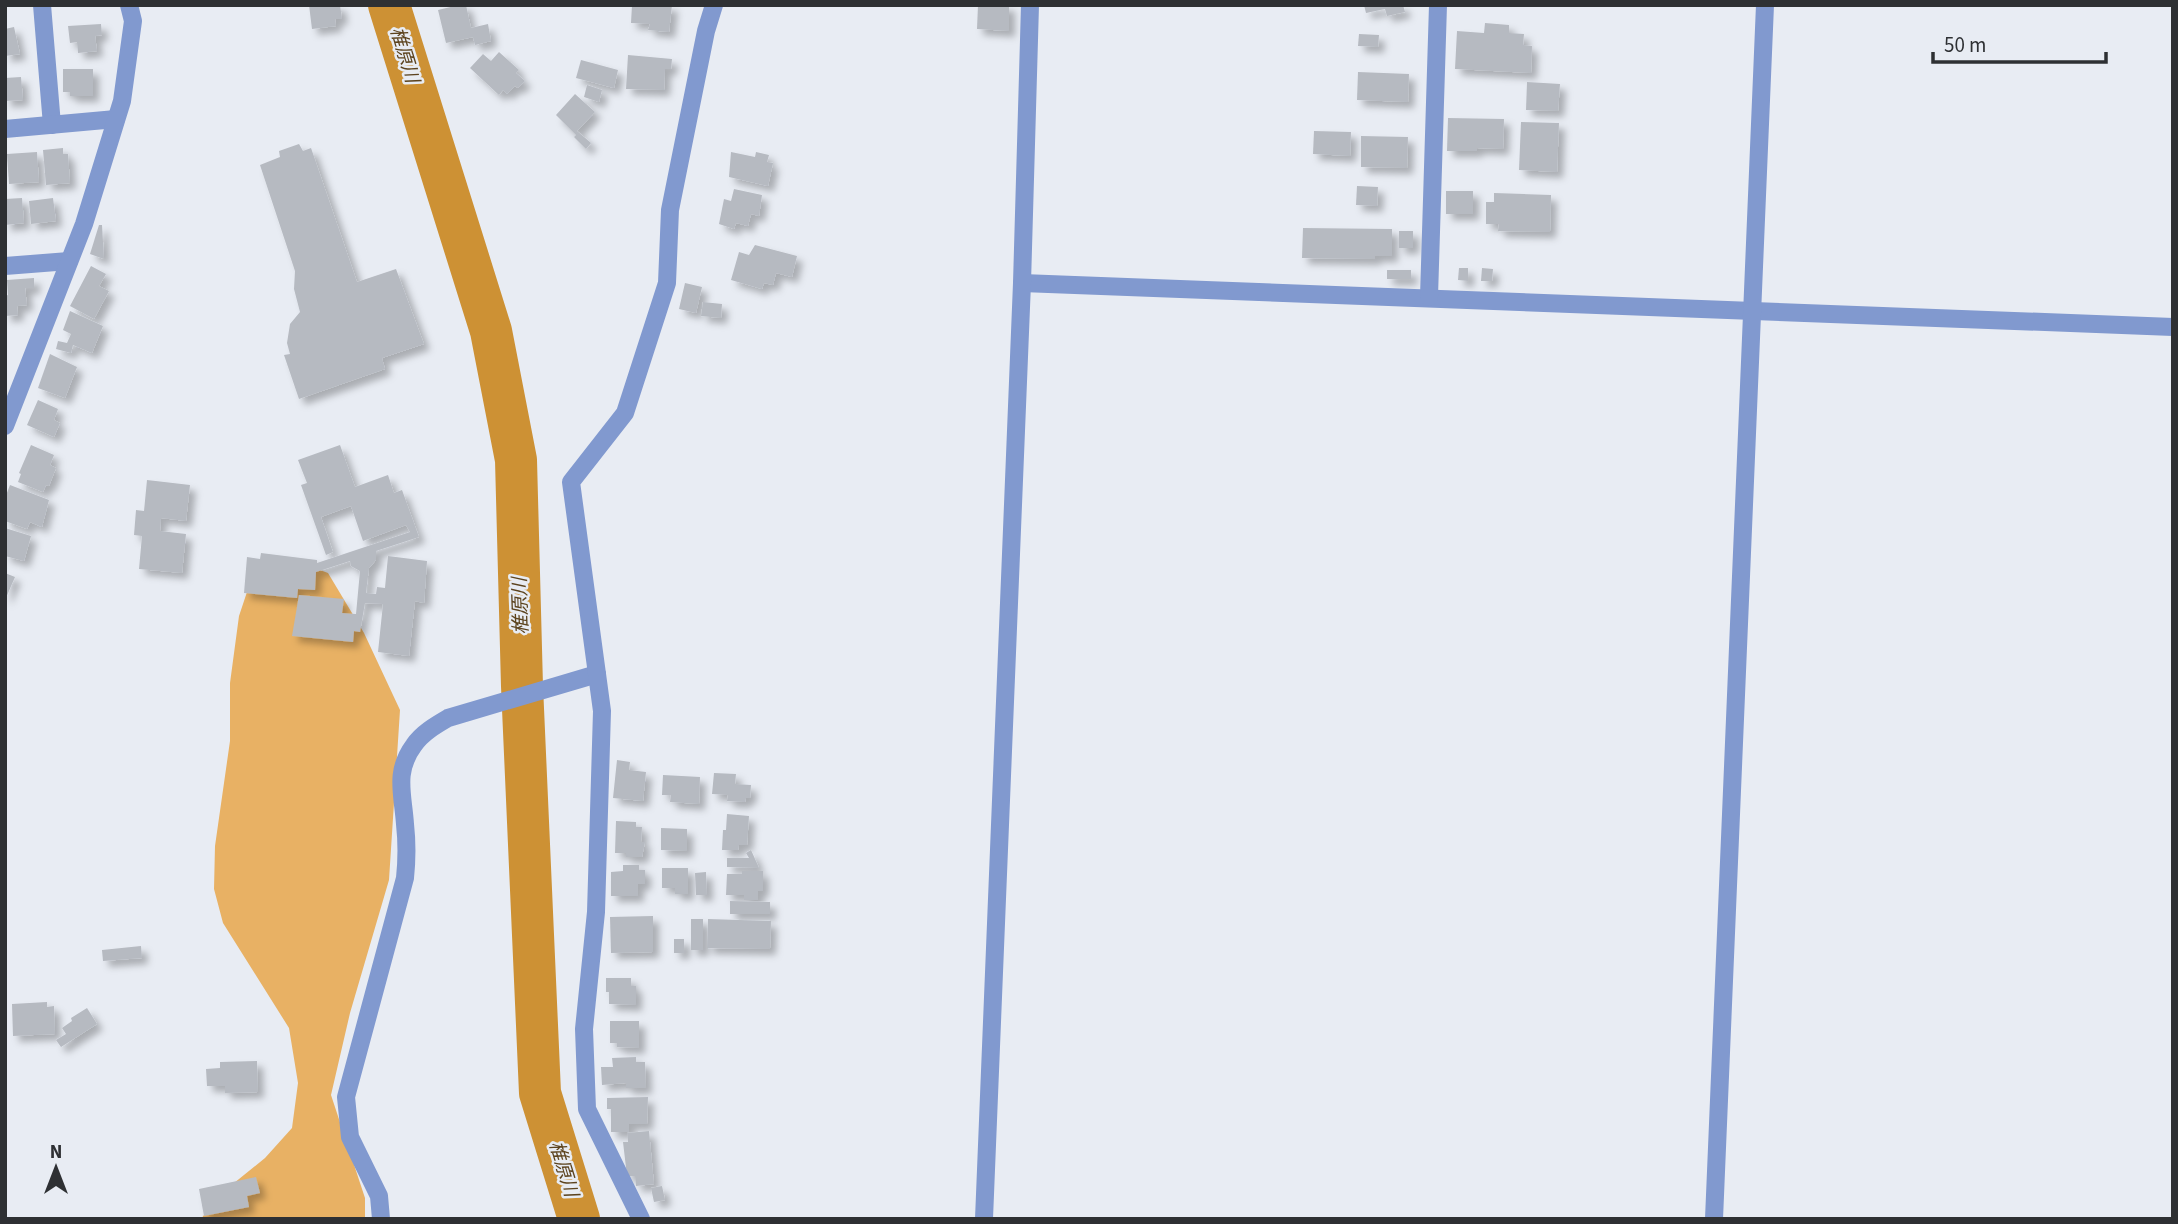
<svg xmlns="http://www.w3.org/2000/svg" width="2178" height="1224" font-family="'Source Sans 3','Noto Sans JP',sans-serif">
  <defs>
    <filter id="shadow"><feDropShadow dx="6" dy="6" stdDeviation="3.5" flood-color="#0004"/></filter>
  </defs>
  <rect width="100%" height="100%" fill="#e8ecf3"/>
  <path fill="#e8b164" d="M 296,561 L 328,573 L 364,633 L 400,710 L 389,880 L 350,1013 L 331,1095 L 365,1198 L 365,1219 L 201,1219 L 218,1196 L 265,1158 L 292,1128 L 298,1083 L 289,1028 L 223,923 L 214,889 L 215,846 L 230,741 L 230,683 L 239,616 L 251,580 Z"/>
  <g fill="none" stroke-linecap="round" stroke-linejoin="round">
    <path stroke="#cd9134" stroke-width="42" d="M 389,5 L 491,331 L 516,460 L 522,686 L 540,1093 L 579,1219"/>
  </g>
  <g fill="#b6bac1" filter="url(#shadow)">
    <path d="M 309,5 L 340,5 L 342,19 L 335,19 L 336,26 L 312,29 Z"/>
    <path d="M 459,5 L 466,5 L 471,28 L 488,24 L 491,41 L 475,45 L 473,37 L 446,43 L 438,10 Z"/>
    <path d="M 632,5 L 672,5 L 669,32 L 648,30 L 650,24 L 631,23 Z"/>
    <path d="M 978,5 L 1009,5 L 1009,31 L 977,29 Z"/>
    <path d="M 1364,5 L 1403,5 L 1405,12 L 1387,16 L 1385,9 L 1366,13 Z"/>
    <path d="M 1485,23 L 1509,25 L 1509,33 L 1524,34 L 1523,45 L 1532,46 L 1531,73 L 1455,69 L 1457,31 L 1484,33 Z"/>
    <path d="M 101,24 L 102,35 L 95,36 L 97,51 L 78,53 L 77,42 L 70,43 L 68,26 Z"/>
    <path d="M 14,27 L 20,54 L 5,56 L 5,29 Z"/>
    <path d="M 1359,34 L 1379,35 L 1378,47 L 1358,46 Z"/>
    <path d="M 499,52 L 519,70 L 516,73 L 525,81 L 518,88 L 515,86 L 507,94 L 503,90 L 499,95 L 470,68 L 483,54 L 491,61 Z"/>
    <path d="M 628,55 L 672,59 L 671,69 L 665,69 L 664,90 L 626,89 Z"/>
    <path d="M 581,60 L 618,70 L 614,88 L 576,78 Z"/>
    <path d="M 63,69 L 93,69 L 93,96 L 70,96 L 70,92 L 63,92 Z"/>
    <path d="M 1358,72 L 1409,74 L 1408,102 L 1357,100 Z"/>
    <path d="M 21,77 L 23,100 L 5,101 L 5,78 Z"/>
    <path d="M 1527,82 L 1560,84 L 1558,111 L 1526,110 Z"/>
    <path d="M 587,85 L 602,90 L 599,102 L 584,97 Z"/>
    <path d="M 575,94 L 595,112 L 577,131 L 591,143 L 586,149 L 574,137 L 576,135 L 556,115 Z"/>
    <path d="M 1448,118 L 1504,119 L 1503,149 L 1477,148 L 1477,151 L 1447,151 Z"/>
    <path d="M 1521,122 L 1559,123 L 1557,172 L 1519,170 Z"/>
    <path d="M 1314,131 L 1351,132 L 1350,156 L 1313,154 Z"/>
    <path d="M 1361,136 L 1408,137 L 1407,168 L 1361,167 Z"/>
    <path d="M 299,144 L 303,151 L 311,148 L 357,282 L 396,269 L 424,344 L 382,358 L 385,369 L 299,399 L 284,355 L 290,354 L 287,343 L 290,324 L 300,312 L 294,289 L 295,271 L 260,165 L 280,157 L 279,151 Z"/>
    <path d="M 63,148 L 63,154 L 68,154 L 70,183 L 46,185 L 43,150 Z"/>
    <path d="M 37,152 L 39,182 L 9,184 L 7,154 Z"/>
    <path d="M 731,152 L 755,157 L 756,152 L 769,155 L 767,162 L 773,163 L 768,186 L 729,177 Z"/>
    <path d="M 1357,186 L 1378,187 L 1377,206 L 1356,205 Z"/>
    <path d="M 734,189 L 762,195 L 759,216 L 751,214 L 748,226 L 736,223 L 734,229 L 719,224 L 724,199 L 731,201 Z"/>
    <rect x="1446" y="191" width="27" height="23"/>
    <path d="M 1494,193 L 1551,195 L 1550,232 L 1498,231 L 1499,224 L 1486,224 L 1486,202 L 1494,202 Z"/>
    <path d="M 22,198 L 24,223 L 5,225 L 5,199 Z"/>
    <path d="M 53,198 L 56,221 L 31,224 L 29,201 Z"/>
    <path d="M 99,225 L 102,225 L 104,259 L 90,254 Z"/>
    <path d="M 1303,228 L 1392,229 L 1392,256 L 1375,256 L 1375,259 L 1302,258 Z"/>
    <rect x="1399" y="231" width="14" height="17"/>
    <path d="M 755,245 L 797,256 L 792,277 L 776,273 L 773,285 L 764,283 L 762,289 L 731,280 L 739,252 L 749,255 Z"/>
    <path d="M 91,266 L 106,274 L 99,286 L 109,291 L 94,319 L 70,306 Z"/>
    <path d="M 1459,268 L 1468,268 L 1468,281 L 1458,280 Z"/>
    <path d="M 1482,268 L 1493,269 L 1492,281 L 1481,281 Z"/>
    <rect x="1387" y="270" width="24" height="9"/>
    <path d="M 34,278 L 34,288 L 25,288 L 27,305 L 17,306 L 18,315 L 5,316 L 5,296 L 8,295 L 7,280 Z"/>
    <path d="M 685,283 L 702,287 L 696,313 L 679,309 Z"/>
    <path d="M 703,302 L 722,304 L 721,318 L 701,316 Z"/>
    <path d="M 70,311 L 103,326 L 92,353 L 73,345 L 71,353 L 56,349 L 58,341 L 67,343 L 71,334 L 63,330 Z"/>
    <path d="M 50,354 L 77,367 L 65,398 L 38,388 Z"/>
    <path d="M 38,400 L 58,409 L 54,420 L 60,423 L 54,437 L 27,425 Z"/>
    <path d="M 31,445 L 54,455 L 50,465 L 56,468 L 49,486 L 46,485 L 43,492 L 18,482 L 21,474 L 19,473 Z"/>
    <path d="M 340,445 L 355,487 L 388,475 L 394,493 L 402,490 L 419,537 L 376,551 L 376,560 L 369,568 L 366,593 L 376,594 L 377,587 L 385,588 L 388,556 L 427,561 L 424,603 L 415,601 L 409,656 L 378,652 L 383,604 L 365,603 L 360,632 L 354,631 L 353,642 L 292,636 L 299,595 L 344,599 L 342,613 L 356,614 L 360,571 L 351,566 L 350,561 L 316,572 L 315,590 L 298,589 L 297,598 L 244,593 L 247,557 L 260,559 L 261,553 L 317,560 L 317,563 L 410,532 L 406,525 L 363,541 L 351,506 L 321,517 L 333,552 L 326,555 L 301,485 L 307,483 L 298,460 Z"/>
    <path d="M 147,480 L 190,485 L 186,521 L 161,518 L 160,531 L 186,534 L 182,573 L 139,569 L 142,536 L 134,535 L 136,510 L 144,511 Z"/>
    <path d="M 10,485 L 49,500 L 42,527 L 30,522 L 27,529 L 5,521 L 5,498 Z"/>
    <path d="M 5,528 L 31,536 L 24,561 L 5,556 Z"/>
    <path d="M 5,573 L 15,577 L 5,600 Z"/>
    <path d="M 617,760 L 630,762 L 629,770 L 646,772 L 643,801 L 613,798 Z"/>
    <path d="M 714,773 L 736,774 L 735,784 L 751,785 L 750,798 L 746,798 L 745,802 L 727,801 L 728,795 L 712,794 Z"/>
    <path d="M 663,775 L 700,777 L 699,804 L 670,802 L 671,795 L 662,795 Z"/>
    <path d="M 727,814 L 749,816 L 747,845 L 739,845 L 738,850 L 722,850 L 723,830 L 726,830 Z"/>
    <path d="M 616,821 L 636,822 L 636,827 L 642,827 L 641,842 L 645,842 L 642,857 L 626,857 L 626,853 L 615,853 Z"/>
    <path d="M 661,828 L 687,829 L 687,851 L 661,850 Z"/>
    <path d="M 751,850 L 759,868 L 727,867 L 727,858 L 749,858 L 746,853 Z"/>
    <path d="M 623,865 L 639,865 L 639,870 L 645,870 L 645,884 L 638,884 L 638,896 L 611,896 L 611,872 L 623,871 Z"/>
    <path d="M 662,868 L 688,868 L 688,894 L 675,894 L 675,888 L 662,888 Z"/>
    <path d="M 742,871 L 763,871 L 763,891 L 758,891 L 758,900 L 744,900 L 744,895 L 726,895 L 727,874 L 742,874 Z"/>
    <path d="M 706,872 L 707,895 L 696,895 L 695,873 Z"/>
    <path d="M 730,901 L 770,902 L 770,914 L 730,914 Z"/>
    <path d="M 653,916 L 653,952 L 611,953 L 610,917 Z"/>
    <rect x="691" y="919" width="12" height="31"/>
    <path d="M 708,919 L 771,921 L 770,949 L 707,948 Z"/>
    <rect x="674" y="939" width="10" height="14"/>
    <path d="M 141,946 L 142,958 L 103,961 L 102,950 Z"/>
    <path d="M 606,978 L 631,978 L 631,986 L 636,986 L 636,1005 L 609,1004 L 609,992 L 606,992 Z"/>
    <path d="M 47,1002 L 47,1007 L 54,1006 L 55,1034 L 13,1036 L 12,1004 Z"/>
    <path d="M 87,1008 L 97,1024 L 61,1047 L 56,1040 L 66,1034 L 62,1028 L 72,1021 L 71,1018 Z"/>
    <path d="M 610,1021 L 639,1021 L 639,1048 L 617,1047 L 617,1043 L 610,1043 Z"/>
    <path d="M 636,1057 L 636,1062 L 645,1062 L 646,1088 L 626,1088 L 626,1083 L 602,1085 L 601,1067 L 613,1067 L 612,1058 Z"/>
    <path d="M 257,1061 L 258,1092 L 225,1093 L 225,1086 L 207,1086 L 206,1069 L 220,1068 L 220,1062 Z"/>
    <path d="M 648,1097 L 647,1124 L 629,1124 L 629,1132 L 611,1132 L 611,1109 L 607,1109 L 607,1098 Z"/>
    <path d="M 649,1131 L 654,1184 L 636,1186 L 635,1176 L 627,1176 L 623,1142 L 628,1142 L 627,1133 Z"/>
    <path d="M 256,1177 L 260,1193 L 247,1196 L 249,1207 L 204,1216 L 199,1189 Z"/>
    <path d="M 662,1186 L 665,1200 L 654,1202 L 651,1188 Z"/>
  </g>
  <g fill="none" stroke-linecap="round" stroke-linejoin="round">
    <g stroke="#8199cf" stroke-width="18">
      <path d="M 42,5 L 52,125"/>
      <path d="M 5,129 L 116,119"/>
      <path d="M 5,266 L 69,261"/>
      <path d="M 1022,283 L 2173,327"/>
      <path d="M 1429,297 L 1438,5"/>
      <path d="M 5,426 L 84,224 L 122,101 L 133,21 L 129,5"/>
      <path d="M 381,1219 L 379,1196 L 350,1137 L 346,1097 L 405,878 C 407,859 407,842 405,824 C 403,794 394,772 414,745 C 422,733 436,725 448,718 L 597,674"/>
      <path d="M 641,1219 L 587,1109 L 584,1029 L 596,912 L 602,711 L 571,482 L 625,413 L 667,283 L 670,210 L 706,31 L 714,5"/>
      <path d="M 984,1219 L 1022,283 L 1030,5"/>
      <path d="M 1714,1219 L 1765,5"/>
    </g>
  </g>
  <g text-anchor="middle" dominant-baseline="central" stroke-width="5" stroke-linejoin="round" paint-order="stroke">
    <g font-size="19" font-style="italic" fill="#5c431e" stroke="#e8ecf3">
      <text transform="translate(404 55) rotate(73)">椎原川</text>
      <text transform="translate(521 606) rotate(-92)">椎原川</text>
      <text transform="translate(563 1169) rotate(73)">椎原川</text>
    </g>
  </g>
  <rect width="2178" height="1224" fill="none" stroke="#2e3033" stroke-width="14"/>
  <g transform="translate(56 1168)" stroke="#e8ecf3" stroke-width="5" paint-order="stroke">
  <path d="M0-5L12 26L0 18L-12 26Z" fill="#2e3033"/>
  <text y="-10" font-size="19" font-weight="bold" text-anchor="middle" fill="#2e3033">N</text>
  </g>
  <path d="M1933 52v10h173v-10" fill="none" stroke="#2e3033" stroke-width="3.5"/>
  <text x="1944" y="52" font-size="21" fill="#2e3033" stroke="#e8ecf3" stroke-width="5" paint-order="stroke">50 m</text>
</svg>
